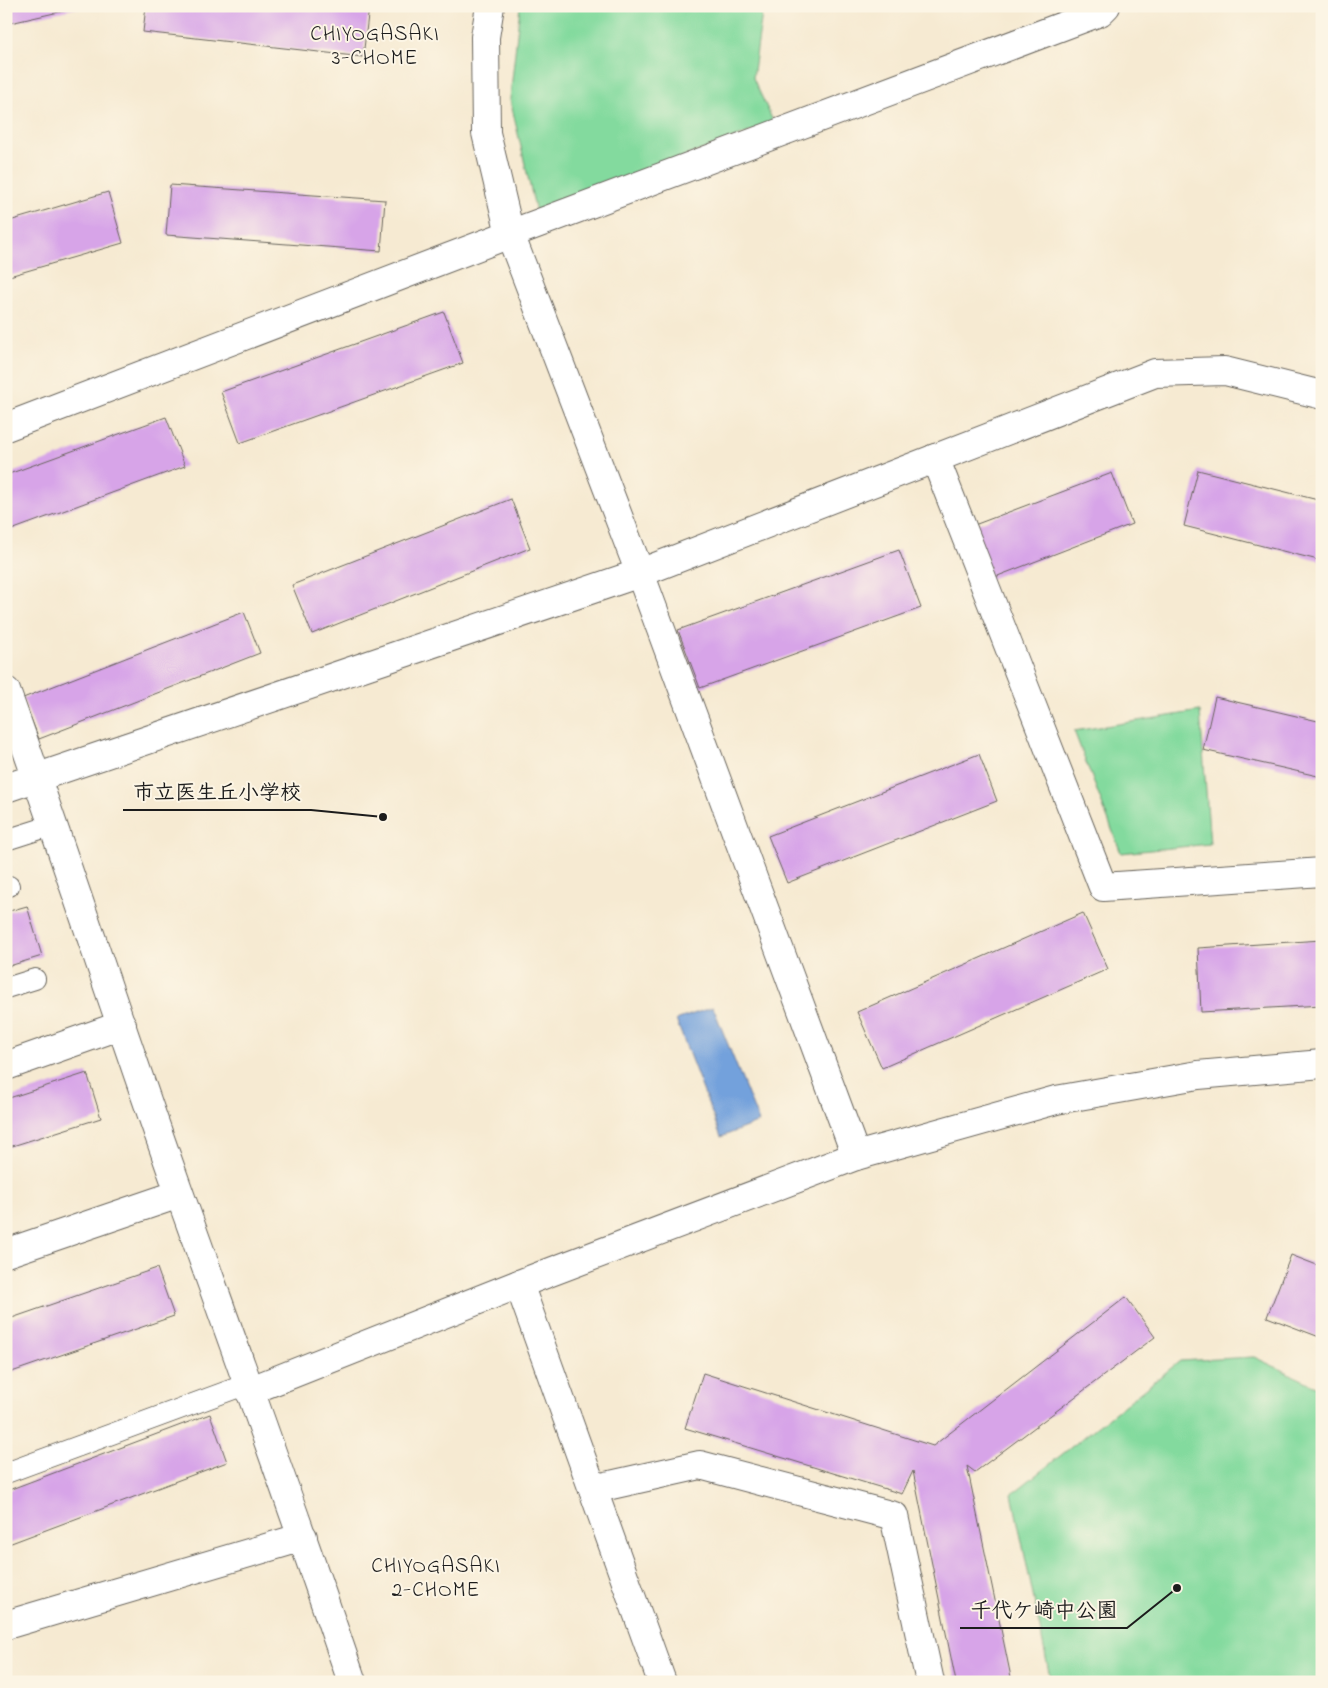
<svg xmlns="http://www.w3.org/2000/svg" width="1328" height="1688" font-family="'Indie Flower','Klee One',sans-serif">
  <rect width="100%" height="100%" fill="#fcf5e5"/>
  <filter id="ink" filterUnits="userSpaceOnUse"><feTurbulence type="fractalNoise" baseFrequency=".02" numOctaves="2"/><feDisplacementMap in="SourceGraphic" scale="10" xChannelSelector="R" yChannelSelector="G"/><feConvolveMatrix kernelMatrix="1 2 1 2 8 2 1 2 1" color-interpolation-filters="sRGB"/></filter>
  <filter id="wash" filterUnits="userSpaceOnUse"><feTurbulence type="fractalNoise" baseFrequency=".0096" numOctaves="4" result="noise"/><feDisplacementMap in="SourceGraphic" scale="20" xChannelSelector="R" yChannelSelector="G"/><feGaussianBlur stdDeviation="1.12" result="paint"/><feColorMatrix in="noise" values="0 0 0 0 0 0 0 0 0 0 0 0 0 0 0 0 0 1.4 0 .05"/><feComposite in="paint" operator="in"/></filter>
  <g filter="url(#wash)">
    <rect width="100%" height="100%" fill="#f6ead2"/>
    <g fill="#83da9e" stroke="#507b5d">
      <path d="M 520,6 L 763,6 L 753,78 L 774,123 L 536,212 L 510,99 Z"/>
      <path d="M 1200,711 L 1210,844 L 1121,853 L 1074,731 Z"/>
      <path d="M 1254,1357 L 1322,1389 L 1322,1682 L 1051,1682 L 1012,1494 L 1180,1361 Z"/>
    </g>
    <path fill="#73a1dc" stroke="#485e7c" d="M 713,1007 L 759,1122 L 721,1137 L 676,1020 Z"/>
    <g id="blocks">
      <g fill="#d7a4e8">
        <path d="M 6,6 L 81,6 L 81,7 L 6,24 Z"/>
        <path d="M 146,6 L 365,6 L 369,7 L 363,57 L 143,32 Z"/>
        <path d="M 170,185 L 385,200 L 381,251 L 166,235 Z"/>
        <path d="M 108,192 L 123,243 L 6,277 L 6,222 Z"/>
        <path d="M 444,312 L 463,363 L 240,443 L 221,392 Z"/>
        <path d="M 166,417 L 185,466 L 6,532 L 6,475 Z"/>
        <path d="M 1198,470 L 1322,501 L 1322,561 L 1184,526 Z"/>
        <path d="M 1112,473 L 1132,524 L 990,579 L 969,527 Z"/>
        <path d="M 511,499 L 530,548 L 312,634 L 292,585 Z"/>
        <path d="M 899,550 L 921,608 L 700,688 L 678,630 Z"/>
        <path d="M 244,612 L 260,653 L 39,739 L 23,698 Z"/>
        <path d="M 1215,697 L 1322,722 L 1322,777 L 1203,750 Z"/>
        <path d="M 979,754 L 997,801 L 787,883 L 768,836 Z"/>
        <path d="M 27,906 L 42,956 L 6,967 L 6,912 Z"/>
        <path d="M 1083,913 L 1108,969 L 882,1068 L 857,1012 Z"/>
        <path d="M 1322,940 L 1322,1005 L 1201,1012 L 1198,948 Z"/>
        <path d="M 87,1073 L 101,1118 L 6,1148 L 6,1099 Z"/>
        <path d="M 1291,1255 L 1322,1267 L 1322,1338 L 1267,1317 Z"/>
        <path d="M 157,1268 L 174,1316 L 6,1374 L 6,1320 Z"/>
        <path d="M 1126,1297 L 1155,1337 L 975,1472 L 967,1466 L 1012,1682 L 956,1682 L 913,1471 L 902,1494 L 685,1428 L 703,1373 L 933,1446 Z"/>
        <path d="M 210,1414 L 227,1462 L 6,1545 L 6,1491 Z"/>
      </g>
    </g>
  </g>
  <g filter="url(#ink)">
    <use href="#blocks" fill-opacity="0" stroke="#68645c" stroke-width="1"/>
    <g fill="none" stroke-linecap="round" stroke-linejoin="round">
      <defs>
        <g id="service">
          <path d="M 6,840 L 53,825"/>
          <path d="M 6,887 L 9,886"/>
          <path d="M 6,988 L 35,979"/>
          <path d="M 6,1473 L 247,1384"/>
        </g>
        <g id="minor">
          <path d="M 490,6 L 485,37 L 486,133 L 510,234 L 640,573 L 856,1156"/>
          <path d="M 6,427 L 510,234 L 1100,12 L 1106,6"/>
          <path d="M 935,458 L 1103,887 L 1322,872"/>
          <path d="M 6,691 C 66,858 120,1027 180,1195 C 238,1357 297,1519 352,1682"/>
          <path d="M 6,788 L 640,573 L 1155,373 L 1225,371 L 1322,395"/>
          <path d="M 6,1066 L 122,1025"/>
          <path d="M 6,1253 L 179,1194"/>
          <path d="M 519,1284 L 662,1682"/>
          <path d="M 249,1391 L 519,1284 L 856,1156 L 1056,1100 L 1198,1075 L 1322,1064"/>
          <path d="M 593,1489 L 700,1465 L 894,1516 L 930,1682"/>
        </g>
        <path id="tertiary" d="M 6,1625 L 303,1537"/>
      </defs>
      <use href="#service" stroke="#68645c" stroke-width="22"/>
      <use href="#minor" stroke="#68645c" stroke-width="30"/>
      <use href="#tertiary" stroke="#68645c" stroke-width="30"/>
      <use href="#service" stroke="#fff" stroke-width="20"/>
      <use href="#minor" stroke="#fff" stroke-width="28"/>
      <use href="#tertiary" stroke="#fff" stroke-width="28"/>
    </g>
  </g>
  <g text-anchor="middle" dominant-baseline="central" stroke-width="4" stroke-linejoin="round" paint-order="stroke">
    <g font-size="21" letter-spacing="1" fill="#1c1c1c" stroke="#fcf5e5">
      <text x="375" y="35">CHIYOGASAKI<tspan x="375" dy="24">3-CHOME</tspan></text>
      <text x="436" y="1567">CHIYOGASAKI<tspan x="436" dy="24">2-CHOME</tspan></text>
    </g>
  </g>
  <path fill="none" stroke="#1c1c1c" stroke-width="2" d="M383 817L311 810H123M1177 1588L1127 1628H960"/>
  <g fill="#1c1c1c" stroke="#fcf5e5" stroke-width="2">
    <circle cx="383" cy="817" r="5"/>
    <circle cx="1177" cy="1588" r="5"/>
  </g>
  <g font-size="21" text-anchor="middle" font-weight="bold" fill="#1c1c1c" stroke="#fcf5e5" stroke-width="4" stroke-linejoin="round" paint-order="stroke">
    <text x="217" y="799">市立医生丘小学校</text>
    <text x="1044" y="1617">千代ケ崎中公園</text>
  </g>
  <rect width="1328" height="1688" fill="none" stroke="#fcf5e5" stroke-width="25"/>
</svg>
